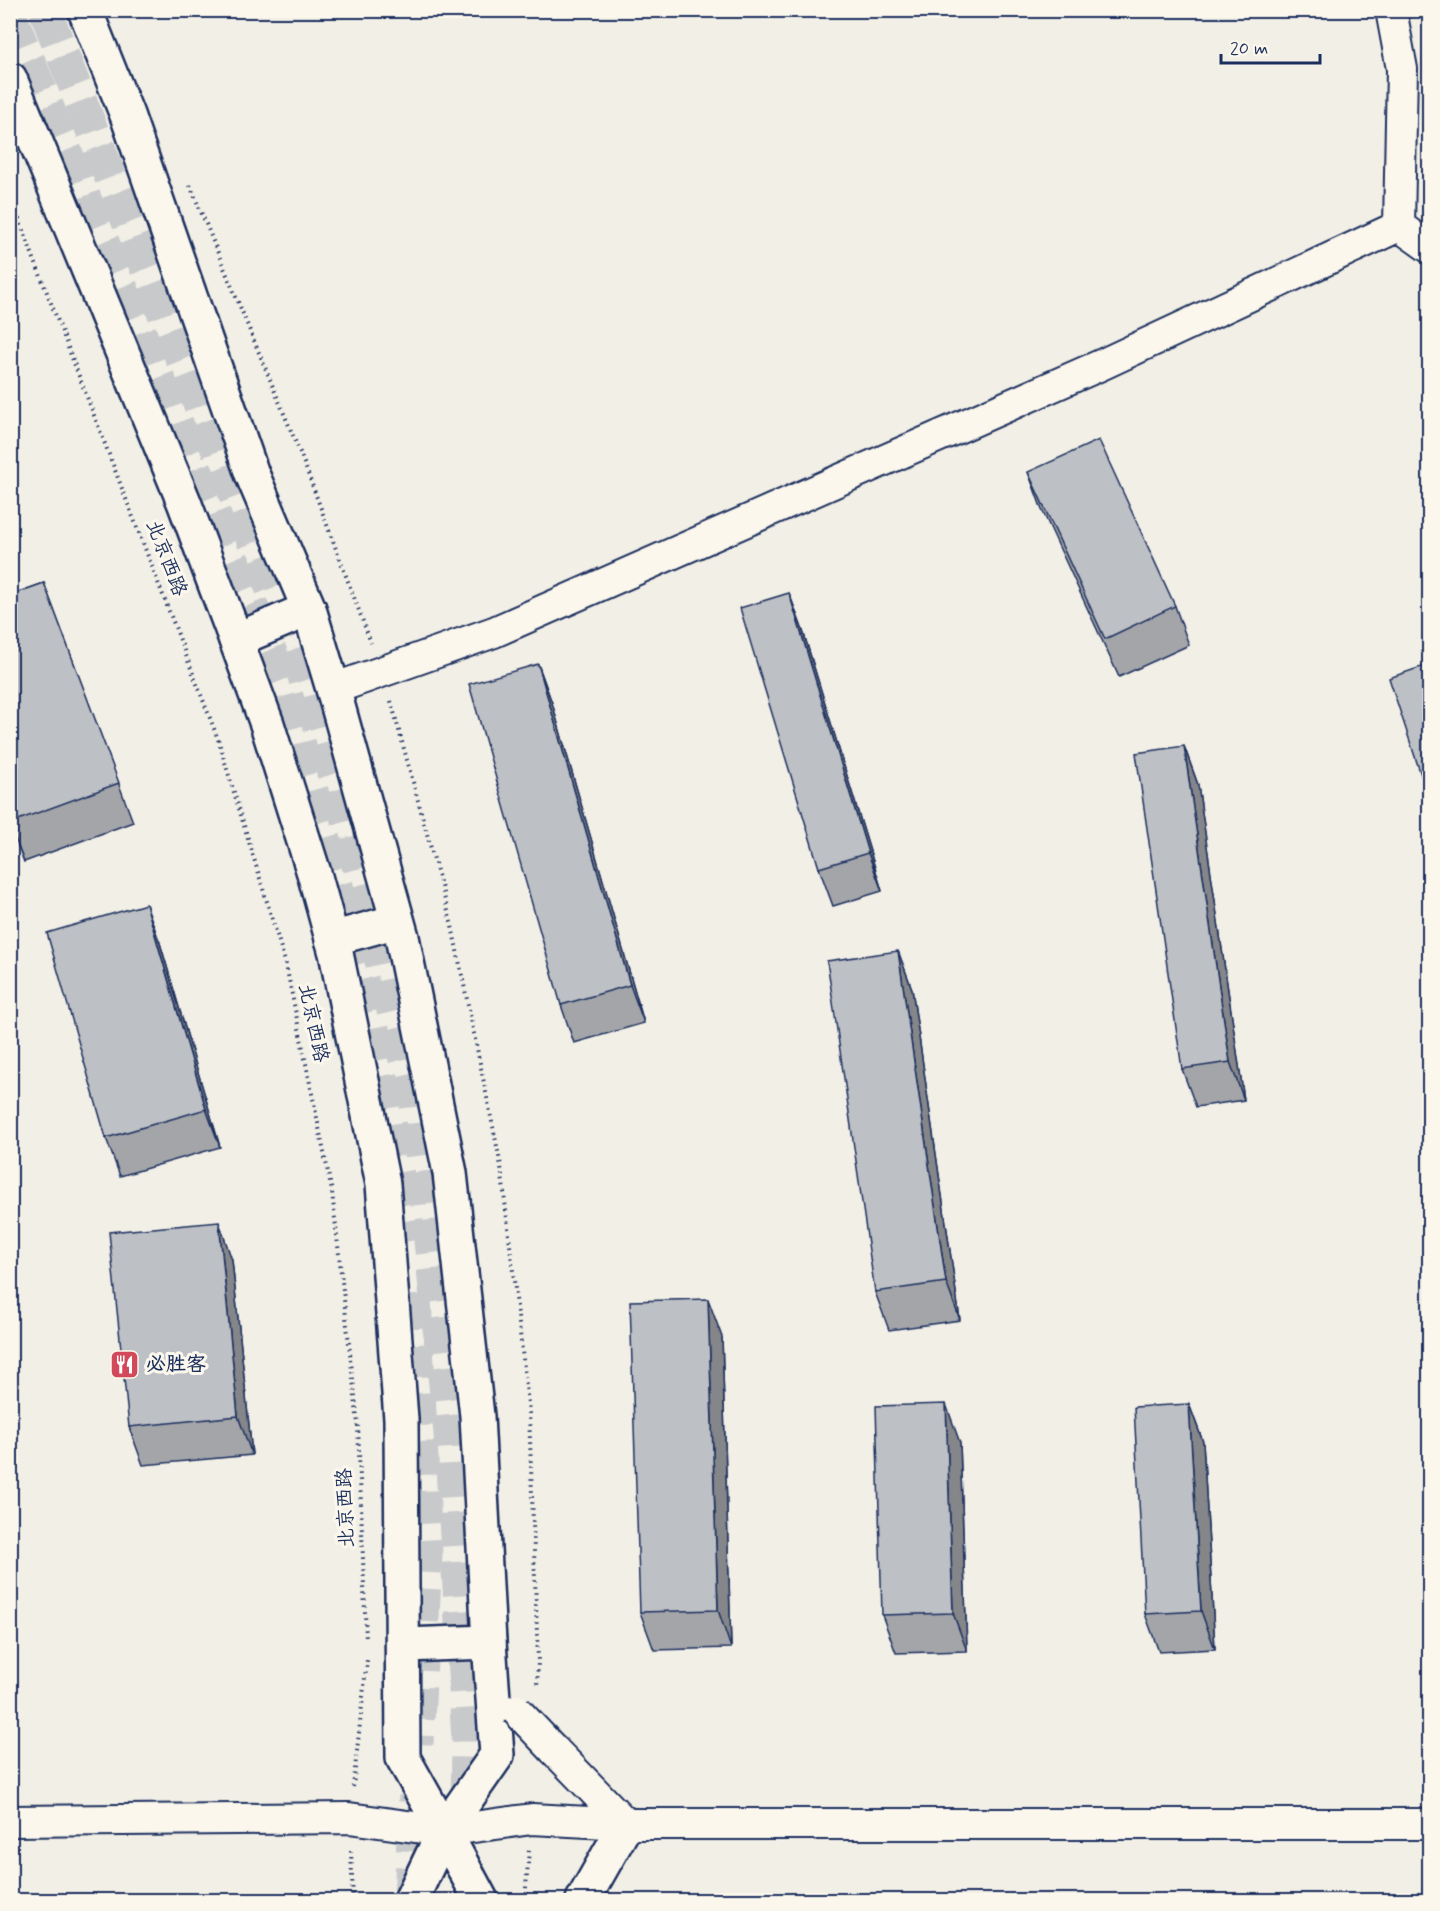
<svg xmlns="http://www.w3.org/2000/svg" width="1440" height="1911" font-family="Mynerve,'LXGW WenKai TC',sans-serif">
  <rect width="100%" height="100%" fill="#f2efe6"/>
  <filter id="ink" filterUnits="userSpaceOnUse"><feTurbulence type="fractalNoise" baseFrequency=".0167" numOctaves="2"/><feDisplacementMap in="SourceGraphic" scale="12" xChannelSelector="R" yChannelSelector="G"/><feConvolveMatrix kernelMatrix="1 2 1 2 8 2 1 2 1" color-interpolation-filters="sRGB"/></filter>
  <g filter="url(#ink)">
    <g fill="none" stroke-linecap="round" stroke-linejoin="round">
      <g stroke="#c7c9cb" stroke-width="33" stroke-dasharray="33 16" stroke-linecap="butt">
        <path d="M 45,10 L 297,653 L 346,816 L 416,1105 L 450,1433 L 468,1741 L 467,1812"/>
        <path d="M 10,15 L 284,685 L 372,1019 L 410,1241"/>
        <path d="M 415,1295 L 426,1555 L 417,1744"/>
        <path d="M 410,1900 L 415,1796"/>
      </g>
      <defs>
        <g id="minor">
          <path d="M 1391,10 L 1402,69 L 1399,226"/>
          <path d="M 333,689 L 494,632 L 1103,364 L 1399,226 L 1430,248"/>
          <path d="M 554,1750 L 626,1824"/>
          <path d="M 10,1821 L 349,1818 L 444,1831 L 532,1819 L 626,1824 L 1430,1824"/>
        </g>
        <g id="secondary">
          <path d="M 85,10 L 127,115 L 252,474 L 309,609 L 336,699 L 402,937 L 450,1173 L 477,1416 L 489,1642 L 497,1755 L 444,1831 L 481,1900"/>
          <path d="M 10,79 L 184,502 L 236,640 L 267,724 L 314,873 L 336,953 L 383,1184 L 401,1419 L 403,1758 L 444,1831 L 411,1900"/>
          <path d="M 583,1900 L 626,1824"/>
        </g>
        <g id="primary">
          <path d="M 236,640 L 309,609"/>
          <path d="M 332,939 L 397,921"/>
          <path d="M 404,1645 L 489,1642"/>
        </g>
      </defs>
      <use href="#minor" stroke="#1b2f5e" stroke-width="34"/>
      <use href="#secondary" stroke="#1b2f5e" stroke-width="38"/>
      <use href="#primary" stroke="#1b2f5e" stroke-width="38"/>
      <g stroke="#1b2f5e" stroke-width="4" stroke-dasharray="1.5 4.5" stroke-linecap="butt">
        <path d="M 190,185 L 301,455 L 371,643"/>
        <path d="M 10,196 L 218,739 L 286,965 L 332,1192 L 358,1424 L 366,1640"/>
        <path d="M 391,701 L 452,926 L 501,1166 L 529,1412 L 538,1661 L 537,1687"/>
        <path d="M 353,1787 L 367,1660"/>
        <path d="M 351,1851 L 353,1900"/>
        <path d="M 525,1900 L 529,1850"/>
      </g>
      <use href="#minor" stroke="#fbf7ec" stroke-width="30"/>
      <use href="#secondary" stroke="#fbf7ec" stroke-width="33"/>
      <use href="#primary" stroke="#fbf7ec" stroke-width="33"/>
      <defs>
        <path id="minor-bridge" d="M 516,1710 L 554,1750"/>
      </defs>
      <use href="#minor-bridge" stroke="#1b2f5e" stroke-width="34" stroke-linecap="butt"/>
      <use href="#minor-bridge" stroke="#fbf7ec" stroke-width="30"/>
    </g>
    <g fill="#a3a5a9" stroke="#1b2f5e" stroke-width="1.5">
      <path d="M 1028,472 L 1175,606 L 1189,645 L 1119,677 L 1042,510 Z"/>
      <path d="M 44,583 L 133,822 L 24,862 L 10,825 L 10,595 Z"/>
      <path d="M 789,593 L 803,631 L 882,891 L 833,906 L 819,868 Z"/>
      <path d="M 538,664 L 552,703 L 644,1023 L 574,1043 L 561,1005 Z"/>
      <path d="M 1184,746 L 1198,785 L 1244,1100 L 1196,1107 L 1182,1069 Z"/>
      <path d="M 160,943 L 220,1147 L 120,1176 L 106,1138 Z"/>
      <path d="M 898,951 L 912,989 L 960,1320 L 889,1330 L 875,1292 Z"/>
      <path d="M 232,1260 L 252,1455 L 143,1465 L 129,1427 Z"/>
      <path d="M 722,1337 L 731,1648 L 654,1650 L 640,1612 Z"/>
      <path d="M 1189,1404 L 1203,1442 L 1215,1649 L 1159,1652 L 1145,1614 Z"/>
      <path d="M 960,1443 L 967,1651 L 896,1653 L 882,1615 Z"/>
    </g>
    <g fill="#848689" stroke="#1b2f5e" stroke-width="1.5">
      <path d="M 789,593 L 803,631 L 882,891 L 868,853 Z"/>
      <path d="M 538,664 L 552,703 L 644,1023 L 630,985 Z"/>
      <path d="M 1184,746 L 1198,785 L 1244,1100 L 1230,1062 Z"/>
      <path d="M 146,904 L 160,943 L 220,1147 L 206,1109 Z"/>
      <path d="M 898,951 L 912,989 L 960,1320 L 946,1282 Z"/>
      <path d="M 219,1222 L 232,1260 L 252,1455 L 238,1416 Z"/>
      <path d="M 708,1299 L 722,1337 L 731,1648 L 718,1610 Z"/>
      <path d="M 946,1404 L 960,1443 L 967,1651 L 953,1613 Z"/>
      <path d="M 1189,1404 L 1203,1442 L 1215,1649 L 1201,1611 Z"/>
    </g>
    <g fill="#bdc0c4" stroke="#1b2f5e" stroke-width="1.5">
      <path d="M 1099,440 L 1175,606 L 1105,639 L 1028,472 Z"/>
      <path d="M 44,583 L 119,783 L 10,823 L 10,595 Z"/>
      <path d="M 789,593 L 868,853 L 819,868 L 740,608 Z"/>
      <path d="M 538,664 L 630,985 L 561,1005 L 469,684 Z"/>
      <path d="M 1430,664 L 1430,802 L 1389,678 Z"/>
      <path d="M 1184,746 L 1230,1062 L 1182,1069 L 1136,753 Z"/>
      <path d="M 146,904 L 206,1109 L 106,1138 L 47,933 Z"/>
      <path d="M 898,951 L 946,1282 L 875,1292 L 827,961 Z"/>
      <path d="M 219,1222 L 238,1416 L 129,1427 L 109,1232 Z"/>
      <path d="M 708,1299 L 718,1610 L 640,1612 L 630,1301 Z"/>
      <path d="M 946,1404 L 953,1613 L 882,1615 L 876,1406 Z"/>
      <path d="M 1189,1404 L 1201,1611 L 1145,1614 L 1134,1407 Z"/>
    </g>
  </g>
  <defs>
    <symbol id="restaurant-square" viewBox="-11 -11 22 22"><rect x="-9" y="-9" width="18" height="18" rx="4" fill="#d1495b" stroke="#fbf7ec"/><path d="M-5-6h1v4h1v-4h1v4h1v-4h1v5L-1.5 .5V6h-2V.5L-5-1ZM5-6V6H3V1.5H1.5Q1.5-4 5-6Z" fill="#fff"/></symbol>
  </defs>
  <g fill-rule="evenodd">
    <use href="#restaurant-square" x="108" y="1348" width="33" height="33"/>
  </g>
  <g text-anchor="middle" dominant-baseline="central" stroke-width="6" stroke-linejoin="round" paint-order="stroke">
    <g font-size="20" fill="#1b2f5e" stroke="#fbf7ec">
      <text transform="translate(166 558) rotate(69)">北京西路</text>
      <text transform="translate(313 1023) rotate(78)">北京西路</text>
      <text transform="translate(346 1508) rotate(-92)">北京西路</text>
    </g>
    <g font-size="20" font-weight="bold" fill="#1b2f5e" stroke="#fbf7ec" text-anchor="start">
      <text x="146" y="1364">必胜客</text>
    </g>
  </g>
  <rect width="1440" height="1911" fill="none" stroke="#fbf7ec" stroke-width="36"/>
  <rect x="18" y="18" width="1404" height="1875" fill="none" stroke="#1b2f5e" stroke-width="2" filter="url(#ink)"/>
  <path d="M1221 54v9h99v-9" fill="none" stroke="#1b2f5e" stroke-width="3"/>
  <text x="1230" y="54" font-size="18" fill="#1b2f5e" stroke="#fbf7ec" stroke-width="4.5" paint-order="stroke">20 m</text>
</svg>
